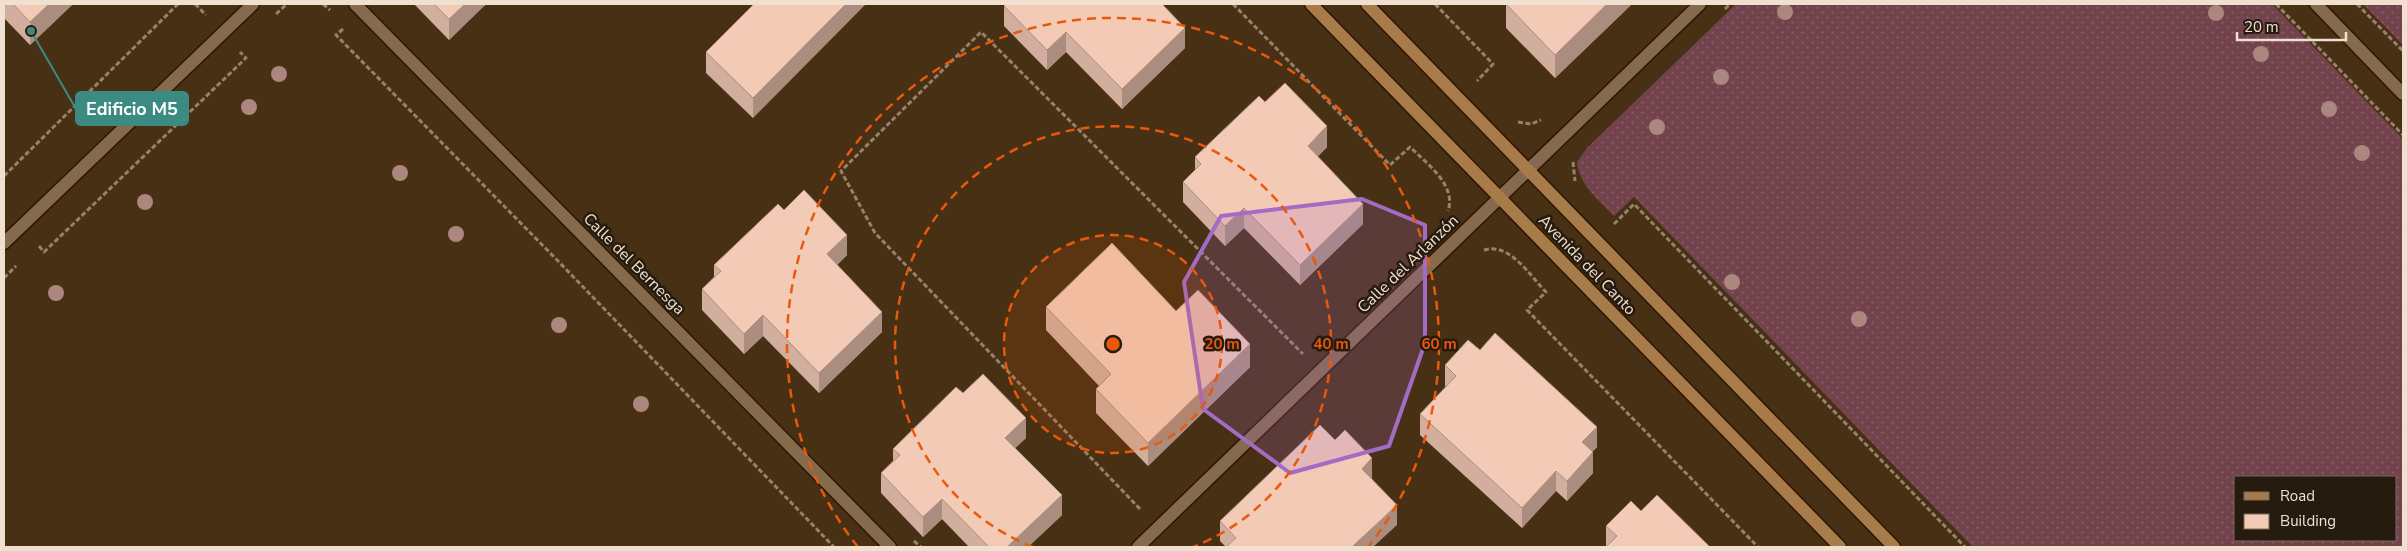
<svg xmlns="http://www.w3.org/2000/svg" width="2407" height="551" font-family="'Nunito Sans',sans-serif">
  <defs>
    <pattern id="grass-dots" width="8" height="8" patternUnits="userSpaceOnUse" patternTransform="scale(1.25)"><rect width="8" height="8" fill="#72434d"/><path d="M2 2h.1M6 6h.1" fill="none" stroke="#865e66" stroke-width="1.8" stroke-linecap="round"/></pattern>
  </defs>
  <rect width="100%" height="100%" fill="#483014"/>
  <g fill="url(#grass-dots)" fill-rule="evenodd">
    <path d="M 1736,4 L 2272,4 L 2403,139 L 2403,547 L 1973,547 L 1634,197 L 1614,216 C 1599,200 1579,185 1577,162 L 1587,148 ZM 2236,477 L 2396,477 L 2396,540 L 2236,540 Z"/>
    <path d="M 2363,4 L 2403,4 L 2403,45 Z"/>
  </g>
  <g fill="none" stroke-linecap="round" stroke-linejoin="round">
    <defs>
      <g id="minor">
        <path d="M 355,4 L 890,547"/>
        <path d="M 2316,4 L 2403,94"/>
        <path d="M 4,243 L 253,4"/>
        <path d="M 1138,547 L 1700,4"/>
      </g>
      <g id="secondary">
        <path d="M 1311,4 L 1840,547"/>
        <path d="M 1367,4 L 1894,547"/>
      </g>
    </defs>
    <use href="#minor" stroke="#2e1700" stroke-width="15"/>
    <use href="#secondary" stroke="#2e1700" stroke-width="15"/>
    <g stroke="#96816b" stroke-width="3" stroke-dasharray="5 2.5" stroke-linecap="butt">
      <path d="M 195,4 L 206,15"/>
      <path d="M 323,4 L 330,10"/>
      <path d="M 1233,4 L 1390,165 L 1410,147 C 1426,163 1457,185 1448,211"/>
      <path d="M 1435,4 L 1493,64 L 1477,81"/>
      <path d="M 2276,4 L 2403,135"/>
      <path d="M 2357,4 L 2403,51"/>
      <path d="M 1725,9 L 1730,4"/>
      <path d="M 276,14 L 287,4"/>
      <path d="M 343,29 L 336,35 L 559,262 L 834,547"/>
      <path d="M 1518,122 L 1531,124 L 1541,120"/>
      <path d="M 1573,162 L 1575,181"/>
      <path d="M 4,176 L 178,4"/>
      <path d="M 1614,224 L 1634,204 L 1965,547"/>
      <path d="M 39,246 L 44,252 L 246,58 L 240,52"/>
      <path d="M 1484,250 C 1510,242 1530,276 1546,292 L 1527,310 L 1758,547"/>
      <path d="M 4,278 L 16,266"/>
      <path d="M 1140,509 L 875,233 L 841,171 L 981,32 L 1303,354"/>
      <path d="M 914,541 L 921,547"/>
    </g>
    <use href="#minor" stroke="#866a4e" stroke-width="12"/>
    <use href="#secondary" stroke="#a77b4a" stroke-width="12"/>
  </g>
  <g fill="#ac877f">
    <circle cx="1785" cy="12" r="8"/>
    <circle cx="2216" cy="13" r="8"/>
    <circle cx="2261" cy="54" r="8"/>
    <circle cx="279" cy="74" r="8"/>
    <circle cx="1721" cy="77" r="8"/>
    <circle cx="249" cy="107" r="8"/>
    <circle cx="2329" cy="109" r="8"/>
    <circle cx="1657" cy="127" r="8"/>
    <circle cx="2362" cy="153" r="8"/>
    <circle cx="400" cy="173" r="8"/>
    <circle cx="145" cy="202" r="8"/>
    <circle cx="456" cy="234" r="8"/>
    <circle cx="1732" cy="282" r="8"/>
    <circle cx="56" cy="293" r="8"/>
    <circle cx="1859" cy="319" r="8"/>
    <circle cx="559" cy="325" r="8"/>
    <circle cx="641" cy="404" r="8"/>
  </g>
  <g fill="#d1ae9d">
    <path d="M 4,4 L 73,4 L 30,45 L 4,18 Z"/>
    <path d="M 414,4 L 486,4 L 449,40 Z"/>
    <path d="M 754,4 L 753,118 L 706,73 L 706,52 Z"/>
    <path d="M 1506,4 L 1632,4 L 1555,78 L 1506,28 Z"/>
    <path d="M 1004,6 L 1185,48 L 1122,109 L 1066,52 L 1047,70 L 1004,26 Z"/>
    <path d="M 1265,102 L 1327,147 L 1317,157 L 1363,224 L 1300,285 L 1244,228 L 1225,246 L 1183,202 L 1183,182 L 1195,170 L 1195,157 Z"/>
    <path d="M 784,210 L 847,255 L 837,265 L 882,332 L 819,393 L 763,336 L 744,354 L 702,310 L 702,289 L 714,277 L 714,265 Z"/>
    <path d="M 1046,307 L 1176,311 L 1250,367 L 1148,466 L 1096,413 L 1096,389 L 1099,386 L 1046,330 Z"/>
    <path d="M 1480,350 L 1597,447 L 1592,452 L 1593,473 L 1567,501 L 1556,491 L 1522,528 L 1420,435 L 1420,414 L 1446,387 L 1445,386 L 1445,365 Z"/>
    <path d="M 963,393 L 1026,438 L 1015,448 L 1062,515 L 1028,547 L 969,547 L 942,519 L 923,537 L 881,493 L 881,473 L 893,461 L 893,449 Z"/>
    <path d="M 1372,478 L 1372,479 L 1397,525 L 1226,547 L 1220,541 L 1220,521 Z"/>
    <path d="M 1641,511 L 1606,547 L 1606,526 Z"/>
  </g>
  <g fill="#aa8d7f">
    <path d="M 49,4 L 73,4 L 30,45 L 30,22 Z"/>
    <path d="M 465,4 L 486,4 L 449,40 L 449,19 Z"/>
    <path d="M 846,4 L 866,4 L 753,118 L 753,98 Z"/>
    <path d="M 1607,4 L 1632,4 L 1555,78 L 1555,55 Z"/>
    <path d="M 1185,28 L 1185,48 L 1122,109 L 1122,89 Z"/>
    <path d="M 1066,32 L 1066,52 L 1047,70 L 1047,50 Z"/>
    <path d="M 1327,126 L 1327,147 L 1308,167 L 1308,146 Z"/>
    <path d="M 1363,204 L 1363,224 L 1300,285 L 1300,265 Z"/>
    <path d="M 1244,208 L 1244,228 L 1225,246 L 1225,226 Z"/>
    <path d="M 847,235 L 847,255 L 827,274 L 827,254 Z"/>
    <path d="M 882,312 L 882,332 L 819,393 L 819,373 Z"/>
    <path d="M 763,315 L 763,336 L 744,354 L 744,334 Z"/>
    <path d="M 1250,344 L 1250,367 L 1148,466 L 1148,443 Z"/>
    <path d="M 1026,418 L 1026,438 L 1005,458 L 1005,438 Z"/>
    <path d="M 1597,427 L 1597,447 L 1582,462 L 1582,442 Z"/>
    <path d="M 1593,452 L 1593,473 L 1567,501 L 1567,481 Z"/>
    <path d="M 1372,458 L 1372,478 L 1362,489 L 1362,469 Z"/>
    <path d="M 1556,471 L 1556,491 L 1522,528 L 1522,508 Z"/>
    <path d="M 1062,495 L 1062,515 L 1028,547 L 1007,547 Z"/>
    <path d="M 942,499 L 942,519 L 923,537 L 923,517 Z"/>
    <path d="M 1397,505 L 1397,525 L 1373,547 L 1352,547 Z"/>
  </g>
  <g fill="#f3cab6" stroke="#aa8d7f">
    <path d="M 13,4 L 49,4 L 30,22 Z"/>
    <path d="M 434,4 L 465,4 L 449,19 Z"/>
    <path d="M 754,4 L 846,4 L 753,98 L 706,52 Z"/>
    <path d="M 1006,4 L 1162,4 L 1185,28 L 1122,89 L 1066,32 L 1047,50 L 1004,6 Z"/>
    <path d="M 1506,4 L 1607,4 L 1555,55 Z"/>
    <path d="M 1285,83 L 1327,126 L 1308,146 L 1363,204 L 1300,265 L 1244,208 L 1225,226 L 1183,182 L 1201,164 L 1195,157 L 1259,96 L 1265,102 Z"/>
    <path d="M 804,190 L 847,235 L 827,254 L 882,312 L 819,373 L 763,315 L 744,334 L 702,289 L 721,271 L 714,265 L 778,204 L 784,210 Z"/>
    <path d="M 1112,243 L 1176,311 L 1198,290 L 1250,344 L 1148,443 L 1096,389 L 1111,374 L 1046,307 Z"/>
    <path d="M 1495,333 L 1597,427 L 1582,442 L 1593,452 L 1567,481 L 1556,471 L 1522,508 L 1420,414 L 1456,376 L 1445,365 L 1468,340 L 1480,350 Z"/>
    <path d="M 983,374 L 1026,418 L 1005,438 L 1062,495 L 1007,547 L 989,547 L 942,499 L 923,517 L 881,473 L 900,455 L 893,449 L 956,387 L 963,393 Z"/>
    <path d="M 1320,425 L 1335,440 L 1345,430 L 1372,458 L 1362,469 L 1397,505 L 1352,547 L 1226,547 L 1236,538 L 1220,521 Z"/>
    <path d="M 1657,495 L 1710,547 L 1606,547 L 1617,536 L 1606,526 L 1631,501 L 1641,511 Z"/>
  </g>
  <path fill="#a46bc5" fill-opacity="0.2" stroke="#a46bc5" stroke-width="4" stroke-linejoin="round" d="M 1362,199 L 1425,225 L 1425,343 L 1389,446 L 1290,473 L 1203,409 L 1184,282 L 1221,216 Z"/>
  <circle cx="1113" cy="344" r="109" fill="#e8590c" fill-opacity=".12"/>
  <g fill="none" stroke="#e8590c" stroke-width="2.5" stroke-dasharray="9 6">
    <circle cx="1113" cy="344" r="109"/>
    <path d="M1033 547A218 218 0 1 1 1193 547"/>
    <path d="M858 547A326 326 0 1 1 1368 547"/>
  </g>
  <g text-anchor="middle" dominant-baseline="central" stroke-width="5" stroke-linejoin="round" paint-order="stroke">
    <g font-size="16" fill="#f0e0d0" stroke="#261b0f">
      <text transform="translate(634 264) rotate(45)">Calle del Bernesga</text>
      <text transform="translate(1408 264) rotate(-44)">Calle del Arlanzón</text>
      <text transform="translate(1587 265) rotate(46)">Avenida del Canto</text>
    </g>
  </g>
  <circle cx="1113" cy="344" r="8" fill="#e8590c" stroke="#261b0f" stroke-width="2.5"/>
  <g font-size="15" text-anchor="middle" font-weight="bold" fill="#e8590c" stroke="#261b0f" stroke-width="5" stroke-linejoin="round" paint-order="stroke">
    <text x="1222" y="349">20 m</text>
    <text x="1331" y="349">40 m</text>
    <text x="1439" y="349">60 m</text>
  </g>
  <path fill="none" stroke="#3c8b82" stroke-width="2" d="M31 31L76 109"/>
  <circle fill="#3c8b82" stroke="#261b0f" stroke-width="2" cx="31" cy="31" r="5"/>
  <rect fill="#3c8b82" stroke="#3c8b82" stroke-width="2" x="76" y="92" width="112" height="33" rx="5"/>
  <g font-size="18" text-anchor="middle" font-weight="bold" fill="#fff">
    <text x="132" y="115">Edificio M5</text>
  </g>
  <rect width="2407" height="551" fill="none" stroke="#f0e0d0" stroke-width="10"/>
  <rect x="2234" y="476" width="162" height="65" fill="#261b0f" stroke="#776a5c"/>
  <rect x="2244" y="492" width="25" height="8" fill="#a77b4a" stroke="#776a5c"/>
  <text x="2280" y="501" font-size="15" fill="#f0e0d0">Road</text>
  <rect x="2244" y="514" width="25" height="15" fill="#f3cab6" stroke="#776a5c"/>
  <text x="2280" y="526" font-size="15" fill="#f0e0d0">Building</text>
  <path d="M2237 32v8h109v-8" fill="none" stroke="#f0e0d0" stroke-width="2.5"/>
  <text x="2244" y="32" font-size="15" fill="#f0e0d0" stroke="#261b0f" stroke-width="4" paint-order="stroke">20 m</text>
</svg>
